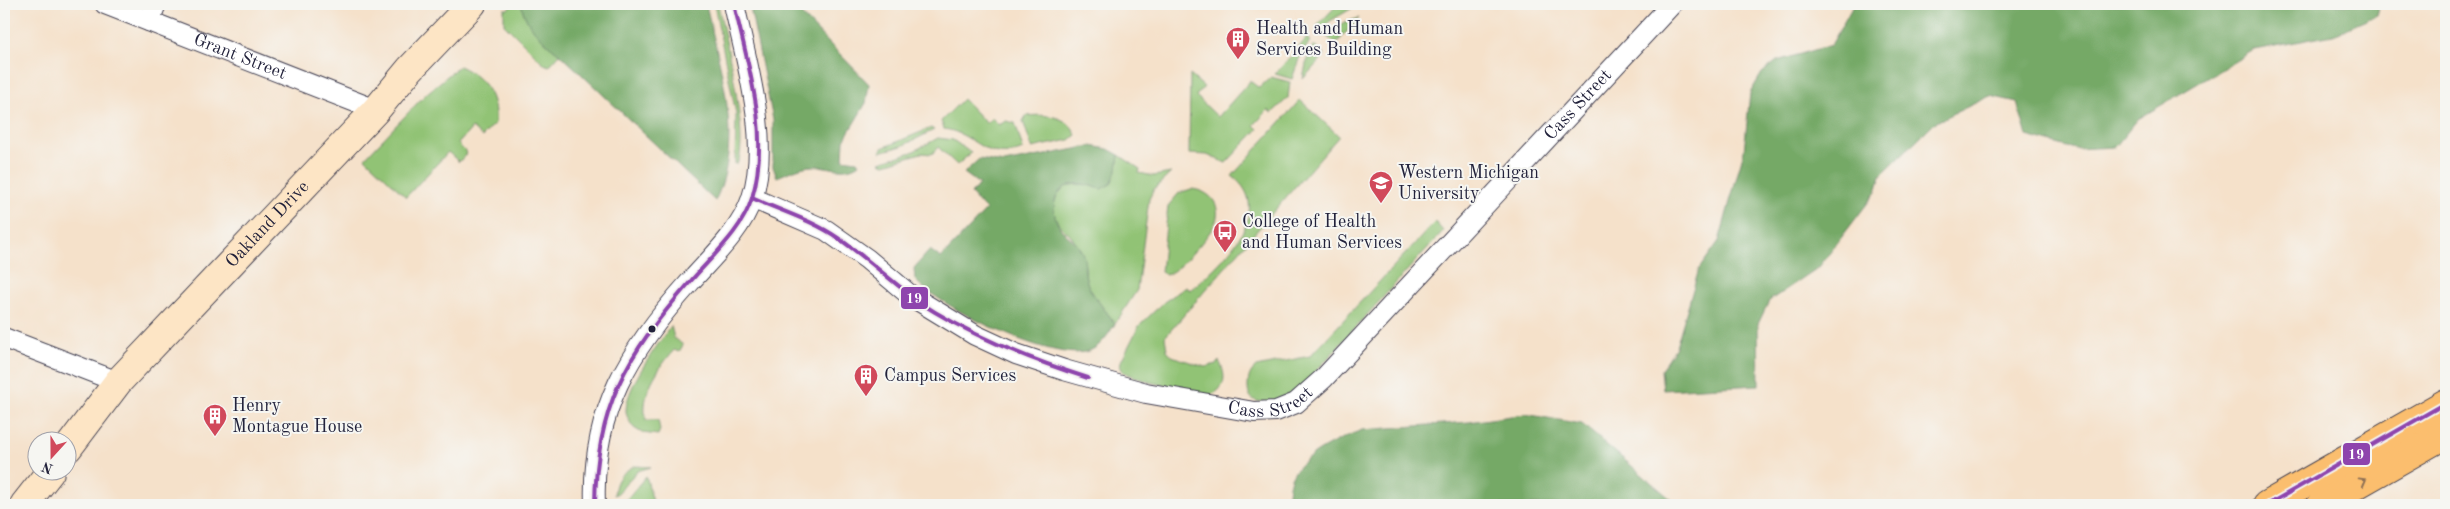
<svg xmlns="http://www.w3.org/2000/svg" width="2450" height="509" font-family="'Old Standard TT',serif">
  <rect width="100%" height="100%" fill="#f6f6f2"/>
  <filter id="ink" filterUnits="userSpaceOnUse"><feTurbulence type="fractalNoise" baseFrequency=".02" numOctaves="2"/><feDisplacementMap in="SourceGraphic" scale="10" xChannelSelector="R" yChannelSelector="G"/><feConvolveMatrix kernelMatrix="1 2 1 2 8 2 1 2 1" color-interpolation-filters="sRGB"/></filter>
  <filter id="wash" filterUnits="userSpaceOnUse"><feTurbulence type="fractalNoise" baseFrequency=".0096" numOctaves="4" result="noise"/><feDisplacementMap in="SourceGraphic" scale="20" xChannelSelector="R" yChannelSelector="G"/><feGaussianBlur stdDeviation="1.12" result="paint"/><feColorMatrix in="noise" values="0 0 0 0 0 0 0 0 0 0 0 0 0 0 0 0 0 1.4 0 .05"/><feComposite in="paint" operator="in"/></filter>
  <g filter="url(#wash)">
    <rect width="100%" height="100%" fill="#f5e1ca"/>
    <g fill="#91c374" stroke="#5a7258">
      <path d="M 511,4 L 522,4 C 522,23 546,44 560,54 L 549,66 L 544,64 L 504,24 L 504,9 L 508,9 Z"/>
      <path d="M 714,4 L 718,4 C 724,33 751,142 737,164 L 735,164 L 736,114 Z"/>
      <path d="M 1338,4 L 1355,4 L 1356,6 L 1330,21 L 1321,30 L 1317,26 Z"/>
      <path d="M 1359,18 L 1336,44 L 1325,35 L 1340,24 Z"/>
      <path d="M 1307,38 L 1310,41 L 1299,59 L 1292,79 L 1275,74 Z"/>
      <path d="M 1314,46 L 1325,55 L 1303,79 L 1306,64 Z"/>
      <path d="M 459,66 C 484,77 497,96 495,123 L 482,137 L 472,128 L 458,144 L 467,153 L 459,162 L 448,152 L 406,197 L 365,158 L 426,94 Z"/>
      <path d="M 1190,75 L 1204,87 L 1196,96 L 1218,117 L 1250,81 L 1259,88 L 1271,77 L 1290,82 L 1288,98 L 1272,113 L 1268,110 L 1254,125 L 1258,129 L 1226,163 L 1207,155 L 1189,154 Z"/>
      <path d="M 963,99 L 986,123 L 992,118 L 999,125 L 1006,121 L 1015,123 L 1023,149 C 987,165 975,133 944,129 L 941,121 Z"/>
      <path d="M 1300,100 L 1339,136 L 1165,337 L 1167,350 L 1172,356 L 1205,367 L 1216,364 L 1219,361 C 1227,375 1226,390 1210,395 L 1149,382 L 1123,372 L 1120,366 L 1121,361 L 1139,326 L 1164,302 L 1186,287 L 1190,290 C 1219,266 1279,211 1232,176 Z"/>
      <path d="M 1026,116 C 1044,114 1069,115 1076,135 L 1070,140 L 1032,148 L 1023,121 Z"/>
      <path d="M 931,128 L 934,130 L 902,146 L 880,152 L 882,148 Z"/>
      <path d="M 938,138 L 953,140 L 971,153 L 957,165 L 938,147 L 932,154 L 921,153 L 885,164 L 880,162 L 912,152 Z"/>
      <path d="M 1119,155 L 1140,169 L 1139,173 L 1154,176 L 1171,173 L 1154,189 L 1149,199 L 1137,290 L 1115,324 C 1107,311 1089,293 1086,279 C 1085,275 1086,271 1085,267 C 1084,259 1078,246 1073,239 C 1068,231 1060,229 1056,219 C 1053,213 1053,207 1055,200 C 1063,179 1084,183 1101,189 L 1117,169 Z"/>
      <path d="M 1191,189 C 1208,190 1222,203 1216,221 C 1213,232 1178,272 1166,275 L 1161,272 L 1168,206 L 1179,193 Z"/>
      <path d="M 1435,222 L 1443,231 L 1309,379 C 1303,384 1297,391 1290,394 C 1278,401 1248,410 1248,388 C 1248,379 1249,373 1256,367 L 1310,356 Z"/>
      <path d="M 671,326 L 674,338 L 683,345 L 679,352 L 674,350 C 658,369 640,393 646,420 L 658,420 L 660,430 L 658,435 L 642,433 L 634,428 C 630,423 626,416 626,410 C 627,385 657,346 671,326 Z"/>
      <path d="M 634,466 L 651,467 L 637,471 L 618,493 L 614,495 C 615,480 621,473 634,466 Z"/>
      <path d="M 646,476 L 654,505 L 616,505 L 626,500 Z"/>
    </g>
    <g fill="#74a966" stroke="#4b6650">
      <path d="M 522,4 L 706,4 C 719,65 745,140 715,201 L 560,54 C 546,44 522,23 522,4 Z"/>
      <path d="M 752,4 L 791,4 L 869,84 L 866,103 L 844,140 L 843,159 L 857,161 L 859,164 C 844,175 828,165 812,166 C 801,166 788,173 777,177 L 773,167 L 773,120 L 750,7 Z"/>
      <path d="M 1854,4 L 2380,4 L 2377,15 L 2333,35 L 2254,50 L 2138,119 L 2115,147 L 2075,149 L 2027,136 L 2017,102 L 1990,96 L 1934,123 L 1881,175 L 1876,192 L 1819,267 L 1769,301 L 1758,324 L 1759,385 L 1663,390 L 1661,370 L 1676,347 L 1699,269 L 1719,241 L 1744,151 L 1750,93 L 1762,73 L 1777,61 L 1831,45 Z"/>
      <path d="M 1091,146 L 1108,149 L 1119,155 L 1117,169 L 1111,184 L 1101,189 C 1092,186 1084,183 1075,184 C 1053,186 1050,211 1059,226 C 1064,235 1075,239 1082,252 C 1086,261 1084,270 1086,279 C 1089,293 1107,311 1115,324 C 1107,336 1100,349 1085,352 C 1046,360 941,307 915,280 L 914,268 L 930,250 L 941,258 L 986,210 L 971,194 L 979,184 L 964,173 L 979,159 L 1004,163 Z"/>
      <path d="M 1525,414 L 1582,424 L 1678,505 L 1287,505 C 1288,497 1288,486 1291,478 C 1300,457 1341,438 1362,430 L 1469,422 Z"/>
    </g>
  </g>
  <g filter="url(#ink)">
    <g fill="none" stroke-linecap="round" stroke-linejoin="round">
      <defs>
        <g id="street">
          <path id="s1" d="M 105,4 L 376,110"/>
          <path d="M 149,21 L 156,4"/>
          <path id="s2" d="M 752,198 L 826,230 L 867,259 L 911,296 L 975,335 L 1016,354 L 1064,370 L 1146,393 L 1254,412 L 1276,411 L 1296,403 L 1324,378 L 1672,4"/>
          <path d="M 4,338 L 118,382"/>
          <path d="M 595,505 C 591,411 629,350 690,282 C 712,257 741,231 752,198 C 771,139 746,62 734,4"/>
        </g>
        <g id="secondary">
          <path id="s3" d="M 68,448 L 118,382 L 376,110 L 410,69 L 472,4"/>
          <path d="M 24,505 L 50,472"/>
        </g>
        <g id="primary">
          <path d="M 2267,505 L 2446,403"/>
          <path d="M 2321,505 L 2446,434"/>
        </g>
      </defs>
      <use href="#street" stroke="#423f50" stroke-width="22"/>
      <use href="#secondary" stroke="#423f50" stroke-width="30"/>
      <use href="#primary" stroke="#423f50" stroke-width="30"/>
      <use href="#street" stroke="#fff" stroke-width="20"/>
      <use href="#secondary" stroke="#fde5c5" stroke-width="28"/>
      <use href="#primary" stroke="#fbbe6e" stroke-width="28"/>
      <defs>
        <g id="bus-1">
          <path d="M 752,198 C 781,211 812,220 838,238 C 872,261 900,291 935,312 C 983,341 1035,361 1088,378"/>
          <path d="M 595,505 C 596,407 626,355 690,282 C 712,256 742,231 752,198 C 771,135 748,65 734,4"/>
          <path d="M 2267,505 L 2446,403"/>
        </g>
      </defs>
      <use href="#bus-1" stroke="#f6f6f2" stroke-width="8"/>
      <use href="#bus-1" stroke="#8e44ad" stroke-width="4"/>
    </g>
    <defs><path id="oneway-chevron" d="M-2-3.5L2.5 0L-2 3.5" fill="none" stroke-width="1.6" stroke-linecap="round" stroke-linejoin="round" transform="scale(1.25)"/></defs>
    <use stroke="#8e7054" href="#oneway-chevron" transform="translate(2363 481) rotate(-29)"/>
  </g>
  <defs>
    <symbol id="building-pin" viewBox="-11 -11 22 30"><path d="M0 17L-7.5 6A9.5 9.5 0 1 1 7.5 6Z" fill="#d1495b" stroke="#f6f6f2"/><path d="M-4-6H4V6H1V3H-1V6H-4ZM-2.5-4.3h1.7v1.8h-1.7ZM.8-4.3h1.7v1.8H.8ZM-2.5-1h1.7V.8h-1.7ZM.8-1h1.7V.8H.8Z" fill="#fff"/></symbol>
    <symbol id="university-pin" viewBox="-11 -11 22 30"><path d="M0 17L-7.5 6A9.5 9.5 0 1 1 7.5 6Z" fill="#d1495b" stroke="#f6f6f2"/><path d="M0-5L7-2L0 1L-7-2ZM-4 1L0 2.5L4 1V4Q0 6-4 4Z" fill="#fff"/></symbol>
    <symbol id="bus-pin" viewBox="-11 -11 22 30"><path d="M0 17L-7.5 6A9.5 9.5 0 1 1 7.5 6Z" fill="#d1495b" stroke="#f6f6f2"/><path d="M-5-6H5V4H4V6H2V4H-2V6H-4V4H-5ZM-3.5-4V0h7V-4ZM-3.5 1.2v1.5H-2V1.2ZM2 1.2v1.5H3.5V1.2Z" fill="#fff"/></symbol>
  </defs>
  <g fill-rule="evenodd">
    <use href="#building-pin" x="1224" y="25" width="28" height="38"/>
    <use href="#university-pin" x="1367" y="169" width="28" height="38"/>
    <use href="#bus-pin" x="1211" y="218" width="28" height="38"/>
    <use href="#building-pin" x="852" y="362" width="28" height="38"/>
    <use href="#building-pin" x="201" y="402" width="28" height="38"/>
  </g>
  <circle fill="#22223b" stroke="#f6f6f2" stroke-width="2" cx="652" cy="329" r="4.5"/>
  <g text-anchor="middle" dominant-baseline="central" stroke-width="4" stroke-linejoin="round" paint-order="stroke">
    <g font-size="18" fill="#22223b" stroke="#f6f6f2" text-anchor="start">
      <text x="1256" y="29">Health and Human<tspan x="1256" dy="21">Services Building</tspan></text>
      <text x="1398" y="173">Western Michigan<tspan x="1398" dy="21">University</tspan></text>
      <text x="1242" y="222">College of Health<tspan x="1242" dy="21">and Human Services</tspan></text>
      <text x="884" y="376">Campus Services</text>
      <text x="232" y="406">Henry<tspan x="232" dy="21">Montague House</tspan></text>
    </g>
    <g font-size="18" fill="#22223b" stroke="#f6f6f2">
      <text stroke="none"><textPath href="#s1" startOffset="145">Grant Street</textPath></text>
      <text stroke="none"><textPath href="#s2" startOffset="1008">Cass Street</textPath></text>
      <text stroke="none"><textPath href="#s3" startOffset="300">Oakland Drive</textPath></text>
      <text stroke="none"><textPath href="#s2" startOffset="572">Cass Street</textPath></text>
    </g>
  </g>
  <g stroke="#f6f6f2" stroke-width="2">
    <rect x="900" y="286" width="29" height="24" rx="5" fill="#8e44ad"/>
    <rect x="2342" y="442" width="29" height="24" rx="5" fill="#8e44ad"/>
  </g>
  <g font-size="14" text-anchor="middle" font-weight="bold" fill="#fff">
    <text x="914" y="303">19</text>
    <text x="2356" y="459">19</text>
  </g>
  <rect width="2450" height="509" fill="none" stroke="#f6f6f2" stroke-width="20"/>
  <g transform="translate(52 456) rotate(201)"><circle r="24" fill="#f6f6f2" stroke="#a1a1a9"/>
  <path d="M0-4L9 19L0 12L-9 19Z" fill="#d1495b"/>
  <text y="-8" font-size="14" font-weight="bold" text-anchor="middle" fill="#22223b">N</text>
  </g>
</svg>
